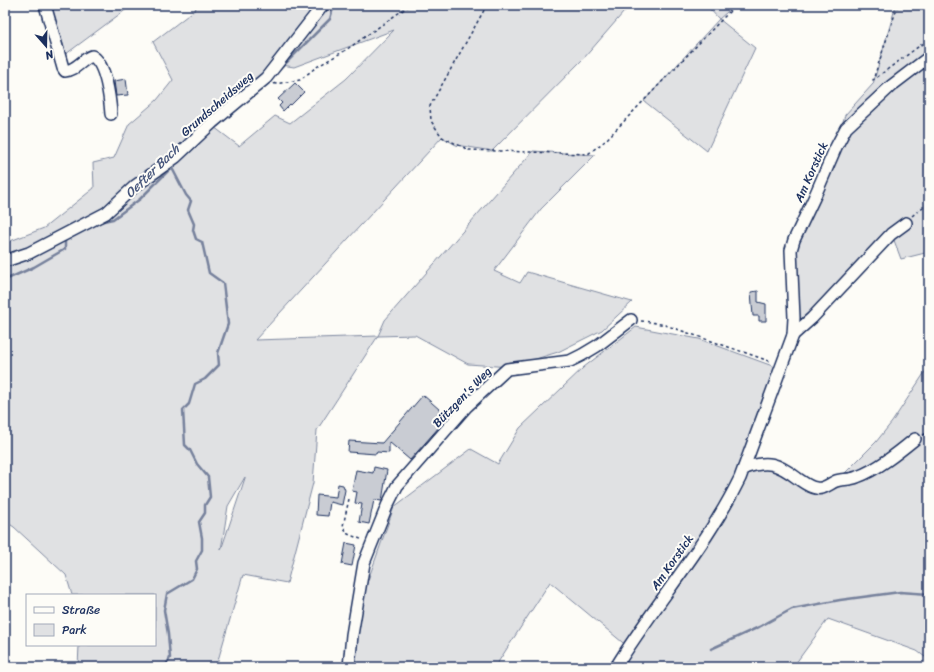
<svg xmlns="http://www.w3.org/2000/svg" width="934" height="672" font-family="Sriracha,sans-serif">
  <rect width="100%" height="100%" fill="#fdfcf7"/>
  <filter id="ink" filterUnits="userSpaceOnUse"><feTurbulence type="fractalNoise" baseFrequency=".025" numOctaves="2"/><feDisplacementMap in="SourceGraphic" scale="8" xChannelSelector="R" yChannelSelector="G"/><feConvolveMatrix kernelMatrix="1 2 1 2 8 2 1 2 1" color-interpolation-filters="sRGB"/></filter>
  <g filter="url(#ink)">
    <g fill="#e0e1e3" stroke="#7e88a0" fill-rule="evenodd">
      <path d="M 51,5 L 132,5 L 66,54 Z"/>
      <path d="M 194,5 L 630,5 L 584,58 L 492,151 L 456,145 L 442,137 L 255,340 L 378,336 L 385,320 L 533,151 L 595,155 L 541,209 L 494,271 L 520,283 L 527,272 L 632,302 L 602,330 L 558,352 L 510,367 L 468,364 L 415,335 L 378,336 L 317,430 L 313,483 L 287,583 L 243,575 L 216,667 L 78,667 L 79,645 L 155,645 L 155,595 L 72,595 L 66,575 L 14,527 L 5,521 L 5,243 L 44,228 L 94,188 L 93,163 L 114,158 L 129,124 L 157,100 L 173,80 L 153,42 L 196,9 ZM 394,30 L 346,79 L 290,123 L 275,116 L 239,146 L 214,127 L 276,64 L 294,67 ZM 245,477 L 245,478 L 221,550 L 228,506 Z"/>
      <path d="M 706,5 L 735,5 L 719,19 L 755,48 L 707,151 L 644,101 L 719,19 Z"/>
      <path d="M 896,5 L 929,5 L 929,252 L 901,259 L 892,235 L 793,335 L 791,251 L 835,147 L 845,115 L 873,84 Z"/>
      <path d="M 636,327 L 699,339 L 778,368 L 744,468 L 767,463 L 815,488 L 842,476 L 876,442 L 892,422 L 929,366 L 929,660 L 917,651 L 828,619 L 793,667 L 616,667 L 628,647 L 550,582 L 495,667 L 350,667 L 362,597 L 394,507 L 471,449 L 498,464 L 520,428 L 584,367 Z"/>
    </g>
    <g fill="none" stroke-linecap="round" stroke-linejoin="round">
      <g stroke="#76819c" stroke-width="2.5">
        <path d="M 279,70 L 330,19 L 334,5"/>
        <path d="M 208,134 L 224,120"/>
        <path d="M 99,222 L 113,219 L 140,199 L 176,163"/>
        <path d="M 5,280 L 34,267 L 65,249 L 65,239"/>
        <path d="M 711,649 L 759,627 L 792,609 L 840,600 L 900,592 L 929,594"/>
        <path d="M 165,667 L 170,658 L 168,634 L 164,610 L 167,594 L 192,579 L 197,569 L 196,561 L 202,550 L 202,538 L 199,522 L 205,513 L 205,505 L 210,497 L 208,477 L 197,464 L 190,450 L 185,445 L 183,410 L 189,404 L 195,384 L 205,379 L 219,365 L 218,353 L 228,324 L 223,283 L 209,273 L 202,242 L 196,239 L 193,230 L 194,224 L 188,210 L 191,201 L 186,195 L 172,168"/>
      </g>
    </g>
    <g fill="#c9ccd3" stroke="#1b2f5e">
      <path d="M 126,79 L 128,95 L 116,96 L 114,81 Z"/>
      <path d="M 295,83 L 304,92 L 291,105 L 290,104 L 283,111 L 279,106 L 282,103 L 278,99 Z"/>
      <path d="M 758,291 L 758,302 L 766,304 L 766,321 L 759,321 L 759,316 L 753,316 L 751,292 Z"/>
      <path d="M 423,395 L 448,417 L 410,460 L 389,442 L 389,453 L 377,452 L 376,454 L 348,452 L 349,441 L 382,443 Z"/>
      <path d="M 374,467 L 387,470 L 382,501 L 374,500 L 369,524 L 359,522 L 362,504 L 355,503 L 357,492 L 352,491 L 356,470 L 373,473 Z"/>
      <path d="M 338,484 L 343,485 L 345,490 L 342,505 L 330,502 L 328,516 L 316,515 L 317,495 L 336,497 Z"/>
      <path d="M 346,543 L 356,545 L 352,566 L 342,564 Z"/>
    </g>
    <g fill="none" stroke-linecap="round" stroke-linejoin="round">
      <defs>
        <g id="minor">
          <path d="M 45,5 L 63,68 L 65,71 C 77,70 82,59 92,56 C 106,63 110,100 111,114"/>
          <path d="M 5,261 L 29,253 L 106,213 L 135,186 L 176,157 L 213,122 L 266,78 L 323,5"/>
          <path d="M 793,335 L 812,318 L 891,234 L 906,223"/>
          <path d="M 744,468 C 768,460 777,463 797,478 C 803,482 809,487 816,488 C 823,490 829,484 836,481 C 842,479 850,480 857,477 C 877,470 899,452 915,439"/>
          <path d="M 349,667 L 352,635 L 364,563 L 387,506 L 397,486 L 467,406 L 507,369 L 570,361 L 582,355 L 597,346 L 631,320"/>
          <path d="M 616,667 C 655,603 707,546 740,478 L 793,335 L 794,318 L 791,250 L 794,240 L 814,198 L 836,147 L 846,128 L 891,86 L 929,57"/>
        </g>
      </defs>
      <use href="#minor" stroke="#1b2f5e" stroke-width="14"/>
      <g stroke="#1b2f5e" stroke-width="1.5" stroke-dasharray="3 3" stroke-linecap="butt">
        <path d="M 487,5 L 430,106 L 431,121 L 442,137 L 469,150 L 588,154 L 605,141 L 728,13 L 737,5"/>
        <path d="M 898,5 L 873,80 L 929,39"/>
        <path d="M 306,11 L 307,5"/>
        <path d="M 274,83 L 275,84 L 300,80 L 315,68 L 346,50 L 410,5"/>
        <path d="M 912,216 L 929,202"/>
        <path d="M 641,321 L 651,322 L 665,325 L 772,362"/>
        <path d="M 923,435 L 929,432"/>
        <path d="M 349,499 L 343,526 L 348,534 L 363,540"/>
      </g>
      <use href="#minor" stroke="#fdfcf7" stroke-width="11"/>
    </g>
  </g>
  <g text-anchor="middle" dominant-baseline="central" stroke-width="4" stroke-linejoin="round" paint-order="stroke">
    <g font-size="12" fill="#1b2f5e" stroke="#fdfcf7">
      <text transform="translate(217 104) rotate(-41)">Grundscheidsweg</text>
      <text transform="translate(811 172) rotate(-66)">Am Korstick</text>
      <text transform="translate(462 397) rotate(-46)">Bützgen's Weg</text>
      <text transform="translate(672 562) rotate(-55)">Am Korstick</text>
    </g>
    <g font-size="13" font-style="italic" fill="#49587d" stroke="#fdfcf7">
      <text transform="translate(152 171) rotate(-44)">Oefter Bach</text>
    </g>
  </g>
  <rect width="934" height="672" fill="none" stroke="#fdfcf7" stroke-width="20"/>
  <rect x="10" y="10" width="914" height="652" fill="none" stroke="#1b2f5e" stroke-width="1.5" filter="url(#ink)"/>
  <rect x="26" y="594" width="130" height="52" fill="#fdfcf7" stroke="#a3aaba"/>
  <rect x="34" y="607" width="20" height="6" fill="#fdfcf7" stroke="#a3aaba"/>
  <text x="62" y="614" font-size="12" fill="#1b2f5e">Straße</text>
  <rect x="34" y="624" width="20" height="12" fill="#e0e1e3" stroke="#a3aaba"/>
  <text x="62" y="634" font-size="12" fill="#1b2f5e">Park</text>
  <g transform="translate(46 46) rotate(160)" stroke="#fdfcf7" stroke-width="3" paint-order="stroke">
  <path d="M0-3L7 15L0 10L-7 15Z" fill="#1b2f5e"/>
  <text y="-6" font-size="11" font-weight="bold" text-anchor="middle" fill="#1b2f5e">N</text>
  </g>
</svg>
